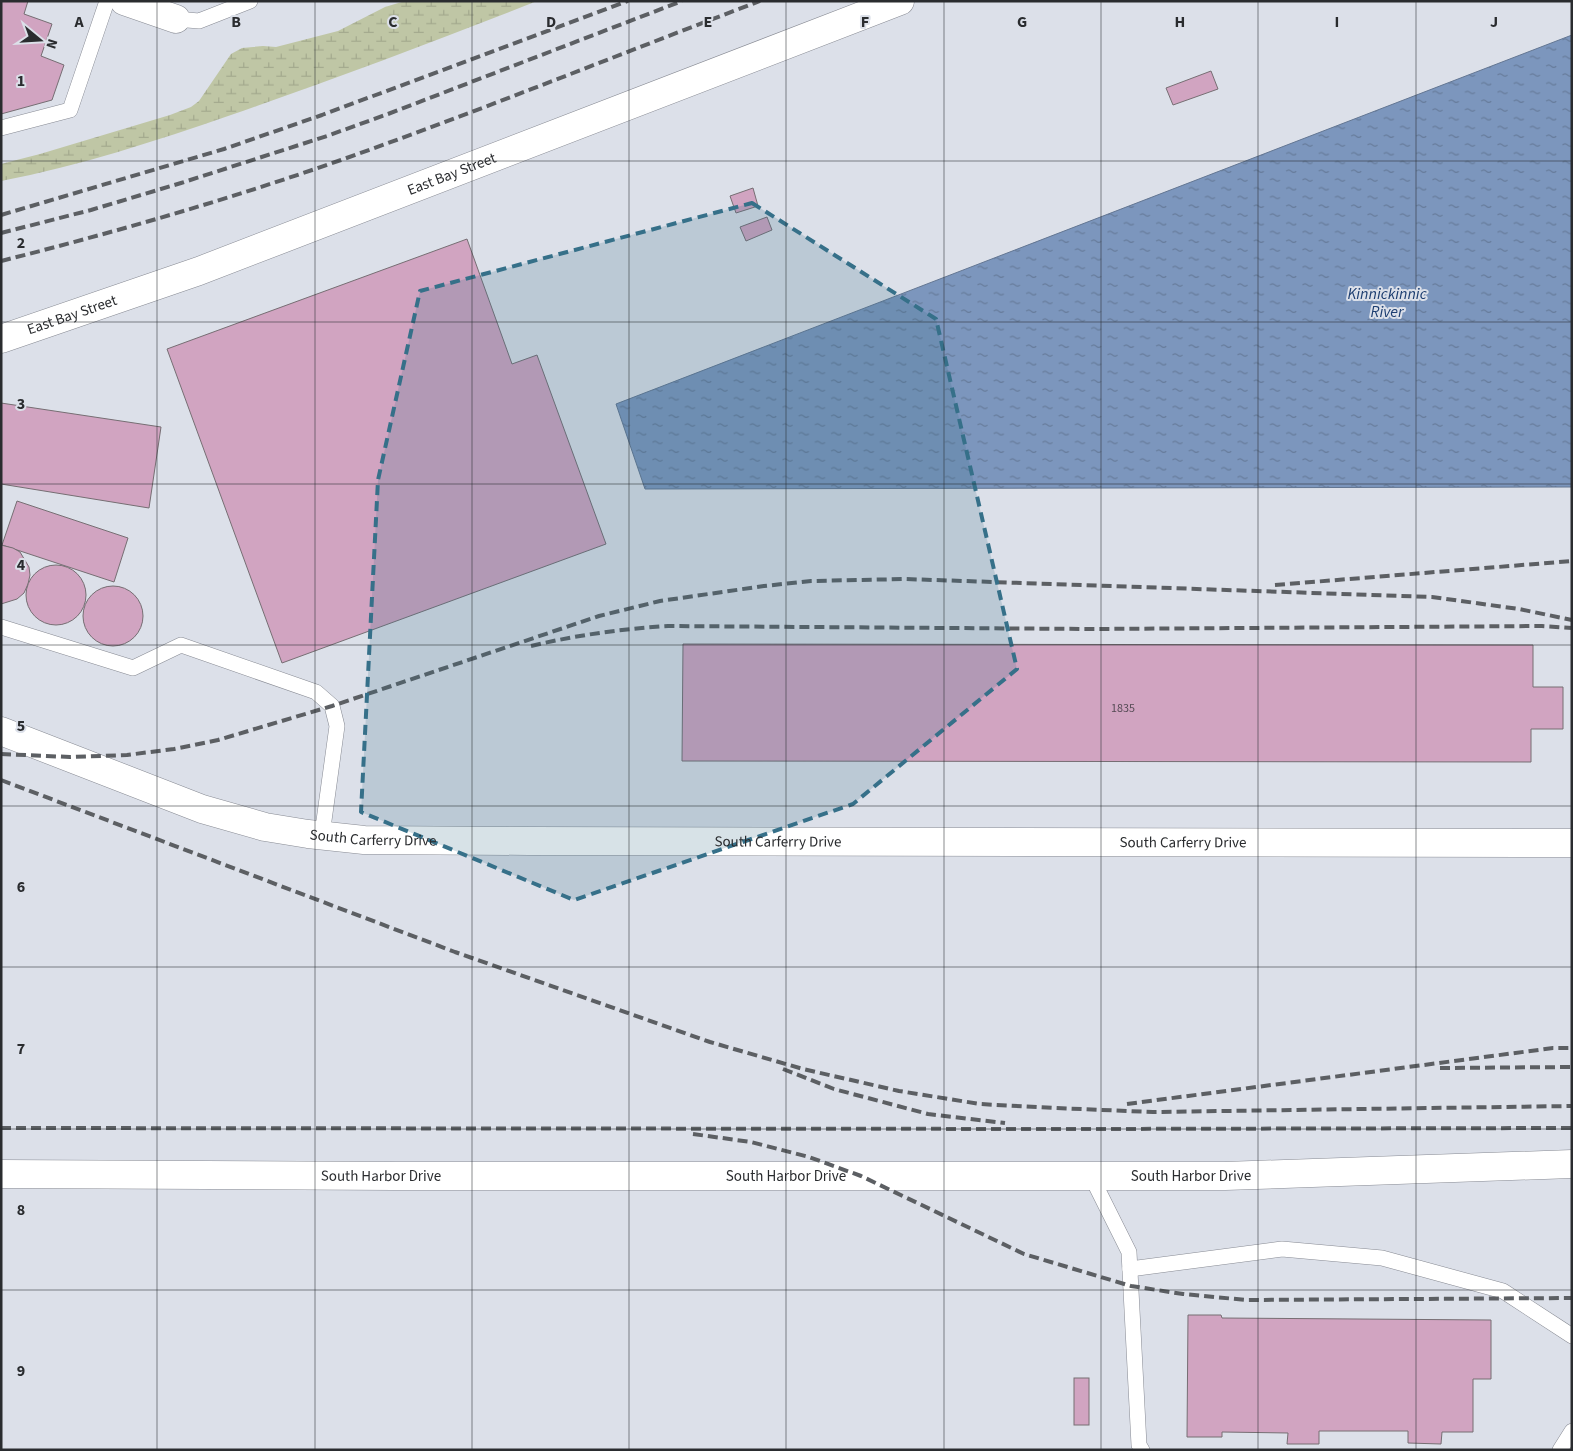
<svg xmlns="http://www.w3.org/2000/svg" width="1573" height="1451" font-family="'Source Sans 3',sans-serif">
  <defs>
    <pattern id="wetland-marsh" width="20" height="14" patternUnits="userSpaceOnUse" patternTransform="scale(1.25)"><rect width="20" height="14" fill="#bfc6a5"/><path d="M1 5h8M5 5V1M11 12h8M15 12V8" fill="none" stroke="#a4aa8e"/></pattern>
    <pattern id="water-ripples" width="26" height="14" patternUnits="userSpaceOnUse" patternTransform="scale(1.25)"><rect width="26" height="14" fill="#7c96bd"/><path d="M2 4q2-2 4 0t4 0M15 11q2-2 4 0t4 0" fill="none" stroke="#667b9a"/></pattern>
  </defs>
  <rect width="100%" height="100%" fill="#dce0e9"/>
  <path fill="url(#wetland-marsh)" d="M 405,1 L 537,1 C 436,41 334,79 231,115 C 156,141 79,166 1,181 L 1,164 L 40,154 L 170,115 L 191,107 L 199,101 L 231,54 L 242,48 L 263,46 L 276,47 L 338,31 L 385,7 Z"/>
  <path fill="url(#water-ripples)" stroke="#637692" d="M 1572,35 L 1572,487 L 645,489 L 616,404 Z"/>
  <g fill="#d1a4c1" stroke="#766e73">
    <path d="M 1,1 L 28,1 L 24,14 L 52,24 L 41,56 L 64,65 L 52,100 L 1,114 Z"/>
    <path d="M 1211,71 L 1218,89 L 1173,105 L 1166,88 Z"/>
    <path d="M 753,188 L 758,206 L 736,213 L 730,196 Z"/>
    <path d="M 767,217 L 772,230 L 746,241 L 740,227 Z"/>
    <path d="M 467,239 L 512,364 L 537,355 L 606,544 L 282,663 L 167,349 Z"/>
    <path d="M 1,403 L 161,427 L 149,508 L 1,484 Z"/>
    <path d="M 17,501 L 128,538 L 114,582 L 2,545 Z"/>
    <path d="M 1,545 L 13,548 L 20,552 L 29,567 L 30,575 L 28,584 L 24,593 L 17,599 L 1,604 Z"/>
    <circle cx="56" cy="595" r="30"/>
    <circle cx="113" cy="616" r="30"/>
    <path d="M 683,644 L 1533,645 L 1533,687 L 1563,687 L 1563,729 L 1531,729 L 1531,762 L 682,761 Z"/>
    <path d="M 1188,1315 L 1221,1315 L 1222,1318 L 1491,1320 L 1491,1379 L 1473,1379 L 1473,1432 L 1442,1432 L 1441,1444 L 1408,1443 L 1408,1431 L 1319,1431 L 1319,1444 L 1287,1444 L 1288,1433 L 1222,1432 L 1222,1437 L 1187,1437 Z"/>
    <rect x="1074" y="1378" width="15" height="47"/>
  </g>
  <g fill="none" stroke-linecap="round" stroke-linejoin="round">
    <defs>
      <g id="service">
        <path d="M 176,19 L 199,21 L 250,1"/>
        <path d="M 1,128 L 70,110 L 107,1"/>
        <path d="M 1,627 L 133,668 L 181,645 L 316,692 L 332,706 L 337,726 L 322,835"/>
        <path d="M 1091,1176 L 1129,1252 L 1139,1445 L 1142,1450"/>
        <path d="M 1130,1269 L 1282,1249 L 1382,1258 L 1503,1291 L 1572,1336"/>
        <path d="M 1560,1450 L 1572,1431"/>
      </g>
      <g id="minor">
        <path d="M 124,1 L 176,19"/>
        <path id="s1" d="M 1,339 L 199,271 L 900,1"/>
        <path id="s2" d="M 1,731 L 202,809 L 265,827 L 308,834 L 364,840 L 529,841 L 1572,843"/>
        <path id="s3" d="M 1,1174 L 395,1176 L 1225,1176 L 1572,1164"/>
      </g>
    </defs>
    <use href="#service" stroke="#878a93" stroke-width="16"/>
    <use href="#minor" stroke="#878a93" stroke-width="29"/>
    <use href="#service" stroke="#fff" stroke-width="15"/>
    <use href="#minor" stroke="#fff" stroke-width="28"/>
    <g stroke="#5c5f63" stroke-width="4" stroke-dasharray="10 5" stroke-linecap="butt">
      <path d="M 1,215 L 224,149 L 322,115 L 628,1"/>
      <path d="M 1,233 L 91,210 L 181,183 L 327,136 L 388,114 L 682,1"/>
      <path d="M 1,261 C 116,232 230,199 341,160 C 482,110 620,54 760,1"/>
      <path d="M 1275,585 L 1572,561"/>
      <path d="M 531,646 C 577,635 621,629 668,626 L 1092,629 L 1542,626 L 1572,628"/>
      <path d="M 1,754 L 70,757 L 127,755 L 174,749 L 218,740 L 332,706 L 599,616 L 660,601 L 764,586 L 811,581 L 905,579 L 1432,597 L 1519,609 L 1572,620"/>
      <path d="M 1,780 L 455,952 L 710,1042 L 803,1069 L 899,1091 L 980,1104 L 1054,1108 L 1153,1112 L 1572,1106"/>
      <path d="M 1440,1068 L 1572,1067"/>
      <path d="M 783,1069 L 834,1089 L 928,1114 L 1005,1123"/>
      <path d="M 1127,1104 L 1553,1048 L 1572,1048"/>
      <path d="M 1,1128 L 1080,1129 L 1572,1128"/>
      <path d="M 693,1134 L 751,1142 L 809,1157 L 861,1176 L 1024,1254 L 1131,1286 L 1183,1294 L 1246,1300 L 1572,1298"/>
    </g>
  </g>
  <path fill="#367089" fill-opacity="0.2" stroke="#367089" stroke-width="4" stroke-dasharray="10 6" stroke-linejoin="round" d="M 752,203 L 936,319 L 1017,669 L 853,804 L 574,900 L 361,812 L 378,480 L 420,291 Z"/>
  <path fill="none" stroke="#2a2c2f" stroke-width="1" stroke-opacity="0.55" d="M 157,1 L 157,1450M 315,1 L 315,1450M 472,1 L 472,1450M 629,1 L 629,1450M 786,1 L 786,1450M 944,1 L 944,1450M 1101,1 L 1101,1450M 1258,1 L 1258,1450M 1416,1 L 1416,1450M 1,161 L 1572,161M 1,322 L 1572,322M 1,484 L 1572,484M 1,645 L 1572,645M 1,806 L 1572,806M 1,967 L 1572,967M 1,1129 L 1572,1129M 1,1290 L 1572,1290"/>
  <g text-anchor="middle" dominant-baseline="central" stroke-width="4" stroke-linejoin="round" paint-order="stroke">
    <g font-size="12" fill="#544a54">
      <text x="1123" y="708">1835</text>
    </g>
    <g font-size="15" fill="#2a2c2f" stroke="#dce0e9">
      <text stroke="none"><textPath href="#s1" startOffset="480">East Bay Street</textPath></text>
      <text stroke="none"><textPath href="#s1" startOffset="75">East Bay Street</textPath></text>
      <text stroke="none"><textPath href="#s2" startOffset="390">South Carferry Drive</textPath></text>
      <text stroke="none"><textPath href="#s2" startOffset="795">South Carferry Drive</textPath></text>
      <text stroke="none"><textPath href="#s2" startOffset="1200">South Carferry Drive</textPath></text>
      <text stroke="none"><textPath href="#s3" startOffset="1190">South Harbor Drive</textPath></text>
      <text stroke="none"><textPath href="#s3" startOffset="380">South Harbor Drive</textPath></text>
      <text stroke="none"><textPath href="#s3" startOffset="785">South Harbor Drive</textPath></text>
    </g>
    <g font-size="16" font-style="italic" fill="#1d3e71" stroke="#dce0e9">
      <text x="1387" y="294">Kinnickinnic<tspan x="1387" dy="18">River</tspan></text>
    </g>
  </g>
  <g font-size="16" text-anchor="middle" font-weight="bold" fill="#2a2c2f" stroke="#dce0e9" stroke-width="4" stroke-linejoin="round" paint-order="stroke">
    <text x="79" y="27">A</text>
    <text x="236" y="27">B</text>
    <text x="393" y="27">C</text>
    <text x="551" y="27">D</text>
    <text x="708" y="27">E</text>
    <text x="865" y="27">F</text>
    <text x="1022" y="27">G</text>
    <text x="1180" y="27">H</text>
    <text x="1337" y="27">I</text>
    <text x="1494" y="27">J</text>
    <text x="21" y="86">1</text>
    <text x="21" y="248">2</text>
    <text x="21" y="409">3</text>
    <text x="21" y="570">4</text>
    <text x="21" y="731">5</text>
    <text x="21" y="892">6</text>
    <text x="21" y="1054">7</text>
    <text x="21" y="1215">8</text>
    <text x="21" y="1376">9</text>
  </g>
  <rect width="1573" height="1451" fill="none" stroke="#2a2c2f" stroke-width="5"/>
  <g transform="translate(40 40) rotate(108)" stroke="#dce0e9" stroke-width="4" paint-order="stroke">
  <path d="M0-4L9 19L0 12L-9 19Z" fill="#2a2c2f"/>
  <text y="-8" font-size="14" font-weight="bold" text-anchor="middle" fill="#2a2c2f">N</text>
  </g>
</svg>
